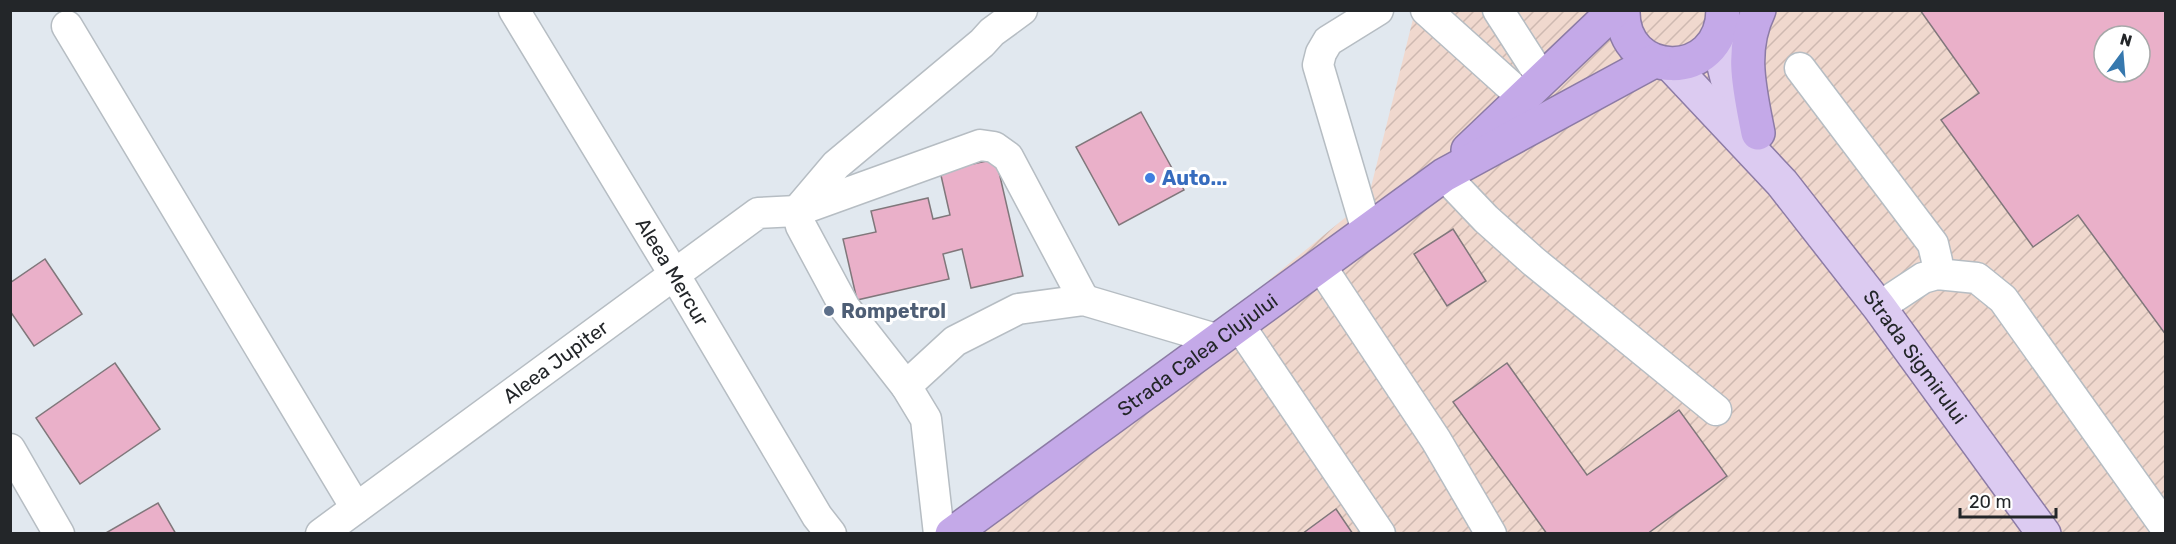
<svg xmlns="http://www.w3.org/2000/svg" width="2176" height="544" font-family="Rubik,sans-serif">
  <defs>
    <pattern id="industrial-furrows" width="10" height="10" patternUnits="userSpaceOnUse" patternTransform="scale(1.5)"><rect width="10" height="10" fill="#f0d8ce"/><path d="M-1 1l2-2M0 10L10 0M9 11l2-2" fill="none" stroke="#ceb9b1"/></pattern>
  </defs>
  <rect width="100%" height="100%" fill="#e1e8ef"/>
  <path fill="url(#industrial-furrows)" fill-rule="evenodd" d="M 1415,11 L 2165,11 L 2165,533 L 938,534 L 1225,348 L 1269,280 L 1368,199 ZM 2104,36 L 2140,36 L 2140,72 L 2104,72 Z"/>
  <g fill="#eab0c9" stroke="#80777b" stroke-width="1.5" fill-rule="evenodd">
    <path d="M 1920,10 L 2166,10 L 2166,335 L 2078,215 L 2033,247 L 1941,120 L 1979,93 ZM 2104,36 L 2140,36 L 2140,72 L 2104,72 Z"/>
    <path d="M 1141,112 L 1184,190 L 1119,225 L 1076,147 Z"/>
    <path d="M 996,159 L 1023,276 L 971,288 L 962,249 L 943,254 L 949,279 L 857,300 L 843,239 L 876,232 L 871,211 L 928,198 L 933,219 L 950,215 L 940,171 Z"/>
    <path d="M 1453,229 L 1486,281 L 1447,306 L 1414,254 Z"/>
    <path d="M 45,259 L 82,314 L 34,346 L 10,311 L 10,283 Z"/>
    <path d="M 115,363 L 160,429 L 80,484 L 36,418 Z"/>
    <path d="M 1507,363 L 1587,475 L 1679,410 L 1727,476 L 1647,534 L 1547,534 L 1453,402 Z"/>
    <path d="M 158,503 L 176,534 L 104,534 Z"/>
    <path d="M 1336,509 L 1353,534 L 1302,534 Z"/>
  </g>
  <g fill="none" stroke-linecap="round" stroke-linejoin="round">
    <defs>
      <g id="minor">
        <path id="s1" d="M 514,10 L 674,274 L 817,516 L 831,534"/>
        <path d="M 1426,10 L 1516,91"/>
        <path d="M 1498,10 L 1534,66"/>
        <path d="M 67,26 L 356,508"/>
        <path d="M 1800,68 L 1933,244 L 1937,261 L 1937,274"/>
        <path d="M 1444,175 L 1486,219 L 1533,261 L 1716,410"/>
        <path d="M 1367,231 L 1318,65 L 1321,53 L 1328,41 L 1378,10"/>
        <path d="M 1320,265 L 1436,440 L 1491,534"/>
        <path d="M 1879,307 L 1923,278 L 1937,274 L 1977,278 L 2003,299 L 2166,528"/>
        <path d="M 1239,325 L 1380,534"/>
        <path d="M 906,386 L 845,308 L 801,226 L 797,211 L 836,165 L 982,43 L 992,32 L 1022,10"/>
        <path d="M 10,449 L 59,534"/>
        <path id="s2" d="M 321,534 L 758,213 L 797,211 L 980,145 L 994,147 L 1008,157 L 1084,300"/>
        <path d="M 939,534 L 926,419 L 906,386 L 955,341 L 1018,309 L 1084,300 L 1219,340"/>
      </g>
      <g id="major">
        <path d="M 1717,38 L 1727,78 L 1754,127"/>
        <path id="s3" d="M 1671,65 L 1782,183 L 1879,307 L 2044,534"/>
      </g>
      <g id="highway">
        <path d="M 1623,10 C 1621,80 1722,83 1723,10"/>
        <path d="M 1758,133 C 1750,91 1739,51 1759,10"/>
        <path d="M 1468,150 L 1615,10"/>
        <path id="s4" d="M 952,534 L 1444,175 L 1654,61"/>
      </g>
    </defs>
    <use href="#minor" stroke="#b6bdc3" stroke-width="33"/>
    <use href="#major" stroke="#8c7ba5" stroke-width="36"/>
    <use href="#highway" stroke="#8c7ba5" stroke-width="36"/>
    <use href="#minor" stroke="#fff" stroke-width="30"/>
    <use href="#major" stroke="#dccbf1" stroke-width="33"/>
    <use href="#highway" stroke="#c4a9e8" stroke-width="33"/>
  </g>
  <circle fill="#3f7fe0" stroke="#fff" stroke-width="2" cx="1150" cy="178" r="6"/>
  <circle fill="#5c6f8a" stroke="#fff" stroke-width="2" cx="829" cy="311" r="6"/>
  <g text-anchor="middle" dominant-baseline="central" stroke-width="6" stroke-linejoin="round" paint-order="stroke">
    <g font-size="20" font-weight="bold" fill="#366cbe" stroke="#fff" text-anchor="start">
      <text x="1162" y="178">Auto...</text>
    </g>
    <g font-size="20" fill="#232629" stroke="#fff">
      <text stroke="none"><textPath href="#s1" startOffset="306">Aleea Mercur</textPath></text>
      <text stroke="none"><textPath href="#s4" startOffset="304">Strada Calea Clujului</textPath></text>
      <text stroke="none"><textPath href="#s3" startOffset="381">Strada Sigmirului</textPath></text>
      <text stroke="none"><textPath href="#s2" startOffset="291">Aleea Jupiter</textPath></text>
    </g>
    <g font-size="20" font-weight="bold" fill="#4e5e75" stroke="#fff" text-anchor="start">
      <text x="841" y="311">Rompetrol</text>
    </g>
  </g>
  <rect width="2176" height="544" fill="none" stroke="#232629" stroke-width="24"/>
  <g transform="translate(2122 54) rotate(16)"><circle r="28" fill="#ffffff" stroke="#a7a8a9" stroke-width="1.5"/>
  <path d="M0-4.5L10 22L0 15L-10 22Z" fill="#3678ae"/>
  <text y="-9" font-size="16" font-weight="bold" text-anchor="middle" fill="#232629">N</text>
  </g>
  <path d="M1960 508v9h96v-9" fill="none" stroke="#232629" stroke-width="3"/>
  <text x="1969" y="508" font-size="18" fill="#232629" stroke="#ffffff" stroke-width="4.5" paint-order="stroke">20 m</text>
</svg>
